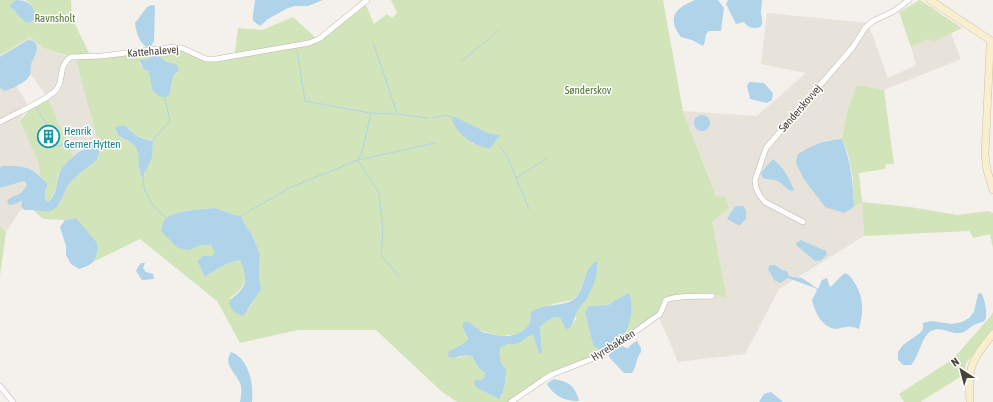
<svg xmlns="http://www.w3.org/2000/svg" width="993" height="402" font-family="'Asap Condensed',sans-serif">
  <rect width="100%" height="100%" fill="#f4f1ec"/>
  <g fill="#e7e3da">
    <path d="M 767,13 L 868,23 L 888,78 L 916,65 L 911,47 L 928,39 L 933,42 L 951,33 L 961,59 L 884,90 L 857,85 L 847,111 L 842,139 L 826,140 L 796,163 L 803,178 L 825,207 L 854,207 L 862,203 L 864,236 L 779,289 L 745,354 L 678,362 L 658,315 L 665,300 L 712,294 L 727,297 L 711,222 L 729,208 L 726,197 L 716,196 L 683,111 L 757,116 L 806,73 L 761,64 Z"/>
    <path d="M 30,37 L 43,48 L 76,60 L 99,143 L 94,143 L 73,156 L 49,100 L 31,74 L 27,79 L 16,86 L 27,103 L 20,121 L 39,164 L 40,176 L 38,195 L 20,211 L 6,232 L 0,226 L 0,55 Z"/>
  </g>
  <g fill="#d2e4b9" fill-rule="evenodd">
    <path d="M 0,0 L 16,0 L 9,6 L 19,15 L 23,21 L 31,4 L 25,0 L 71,0 L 72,18 L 89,53 L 68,56 L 43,48 L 30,37 L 0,55 Z"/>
    <path d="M 391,0 L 663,0 L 683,111 L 716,196 L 726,197 L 729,208 L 712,222 L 727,298 L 712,294 L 665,300 L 658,315 L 607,349 L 591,358 L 558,371 L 509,402 L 457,402 L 441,391 L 376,330 L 298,330 L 240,343 L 217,301 L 140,239 L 93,262 L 97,252 L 76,218 L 65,220 L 43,219 L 33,210 L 46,212 L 58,206 L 69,184 L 80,173 L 97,160 L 100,149 L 76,60 L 130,55 L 179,49 L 200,59 L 234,59 L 238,28 L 262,30 L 293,17 L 319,41 L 366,5 L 374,24 L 387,14 L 392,18 L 397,13 ZM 154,53 L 160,59 L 176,64 L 177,73 L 173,77 L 170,91 L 151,76 L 148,70 L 144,70 L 139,62 L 149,59 L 151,54 ZM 472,126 L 488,133 L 500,135 L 490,149 L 472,143 ZM 129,128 L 137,137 L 149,139 L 153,142 L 152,158 L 147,166 L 143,179 L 139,168 L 139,158 L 137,147 L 132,143 L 121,138 L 115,131 ZM 216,208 C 225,211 232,215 241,216 L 244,223 L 252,235 L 260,254 L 259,276 L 261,290 L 248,310 L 230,298 C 247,286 248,279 240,260 C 226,263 216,269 205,277 L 197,261 L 203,256 L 212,256 L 216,252 L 211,245 L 201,245 L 190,250 L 163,222 C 177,209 198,210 216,208 ZM 598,268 L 587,297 L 576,314 L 576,319 L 569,329 L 566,329 L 560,318 C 551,316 547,322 540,327 L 542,354 L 539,353 L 533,335 L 527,337 L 521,342 L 516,344 L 508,344 L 500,348 C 499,356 500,363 506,369 L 506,378 L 502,397 L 497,398 L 479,389 L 480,380 L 484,378 L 485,373 L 477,366 L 472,356 L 466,355 L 458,358 L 449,351 L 464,344 L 468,339 L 465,333 L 478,330 L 501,336 L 517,334 L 526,328 L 530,322 L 531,312 L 553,304 L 572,300 L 578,295 L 583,283 L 585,276 L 588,272 ZM 629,294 L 593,345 L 585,312 L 589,306 L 609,305 L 614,301 Z"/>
    <path d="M 920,0 L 962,28 L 933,42 L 928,39 L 911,47 L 899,12 Z"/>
    <path d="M 857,85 L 884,90 L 894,164 L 886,164 L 885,169 L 859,173 L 862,202 L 910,207 L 957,215 L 988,211 L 993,213 L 993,248 L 990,234 L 974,238 L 969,231 L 864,236 L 862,203 L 854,207 L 853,180 L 848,154 L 842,139 L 847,111 Z"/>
    <path d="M 49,100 L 73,156 L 65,164 L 58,175 L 57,185 L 50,201 L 47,202 C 43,196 46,190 48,184 L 40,176 L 39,164 L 20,121 L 31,108 Z"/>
    <path d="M 0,226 L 6,232 L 0,276 Z"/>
    <path d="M 993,312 L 993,330 L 966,363 L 965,374 L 920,402 L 904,402 L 899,394 L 953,359 L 990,317 Z"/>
  </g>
  <g fill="#afd4ea">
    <path d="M 16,0 C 27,0 34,4 35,16 L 32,21 L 27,23 C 21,20 16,11 9,6 Z"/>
    <path d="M 255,0 L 323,0 L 308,6 L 295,6 L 288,8 L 268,19 L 260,26 L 253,21 C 252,13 255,7 255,0 Z"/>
    <path d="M 695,0 L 718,0 L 724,8 L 721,31 L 709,31 L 706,34 L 705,41 L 703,46 L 692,40 L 681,37 C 673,26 669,15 683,6 C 686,4 691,2 695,0 Z"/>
    <path d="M 728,0 L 762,0 C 762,4 761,9 761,13 C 762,20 765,28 755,28 C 750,28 747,26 744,22 L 736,24 L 726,4 Z"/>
    <path d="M 152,5 L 155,6 L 154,41 L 151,46 L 146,47 C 139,41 136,32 135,23 L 147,7 Z"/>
    <path d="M 28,40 L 34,41 C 41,50 33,57 31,65 C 30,70 32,74 28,78 C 22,84 13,88 5,91 L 0,88 L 0,57 Z"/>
    <path d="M 152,53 L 154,53 L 165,61 L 176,64 L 179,69 L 173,77 L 169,95 L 165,98 C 146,92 154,84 148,70 L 144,70 L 139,60 L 149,59 Z"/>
    <path d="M 749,82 L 764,83 L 773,93 L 772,100 L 767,103 L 750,99 L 747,86 Z"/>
    <circle cx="702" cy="123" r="8"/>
    <path d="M 452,117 L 457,118 L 488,133 L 500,135 L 490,149 C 484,147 477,146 472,142 C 464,138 452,126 452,117 Z"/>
    <path d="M 123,125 C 130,128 131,132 137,136 C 141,139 148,138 153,142 L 152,158 L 144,174 L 144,181 C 142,177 140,172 139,168 C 138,161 140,153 135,146 C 129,138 117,141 115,127 Z"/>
    <path d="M 842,139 C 851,163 853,181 854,207 L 844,213 L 825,207 L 803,178 L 796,163 L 798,154 C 813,145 824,140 842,139 Z"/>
    <path d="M 94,143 L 99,143 L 100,149 L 97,160 L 80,173 L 69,184 L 58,206 L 53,210 L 46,212 L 33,210 L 24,210 L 21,206 L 22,202 L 21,201 L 15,204 L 9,205 L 7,201 C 14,193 20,199 27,184 L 24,181 L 0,188 L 0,168 L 2,166 C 26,166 30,166 48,184 C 46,189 43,196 47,202 L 50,201 C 53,196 56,190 57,184 C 58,181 58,177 59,174 C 65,159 81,151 94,143 Z"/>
    <path d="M 773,159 C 784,168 789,178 794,190 L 791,191 C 785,189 783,183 777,181 C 773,179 768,180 763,178 L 761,174 L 763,170 Z"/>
    <path d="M 736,206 L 743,206 L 746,210 L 746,219 L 740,225 L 738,225 L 727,219 L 731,212 Z"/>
    <path d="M 216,208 C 225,211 232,215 241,216 L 244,223 L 252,235 L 260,254 L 259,276 L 261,290 L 243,316 C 235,314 232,310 229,303 C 231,297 236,296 240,291 C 249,282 244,270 240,260 C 226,263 216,269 205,277 L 197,261 L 203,256 L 212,256 L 215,252 L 211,245 L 201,245 L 190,250 L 178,248 L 161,231 C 162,229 162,224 163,222 C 169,210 204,209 216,208 Z"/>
    <path d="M 76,218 L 97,243 C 98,259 94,265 79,269 L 71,264 L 66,255 L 66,246 L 60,227 L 65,220 Z"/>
    <path d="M 801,240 L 826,251 L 827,254 L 822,260 L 815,261 L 797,246 L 796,243 Z"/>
    <path d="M 597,261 C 599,273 593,288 587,298 C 584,303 578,309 576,315 C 574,320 573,324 569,329 L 566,329 L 560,318 C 551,316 547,322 540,327 L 542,354 L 539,353 L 533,335 L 527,337 L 521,342 L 516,344 L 508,344 L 500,348 C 499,356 500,363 506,369 C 506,376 505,394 499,399 L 479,389 L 474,384 L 475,380 L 480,380 L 484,378 L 485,373 L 477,366 L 472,356 L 466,355 L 452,358 L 448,356 L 449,351 L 463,344 L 468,339 L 463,327 L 463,322 L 469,322 L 482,332 L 501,336 L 509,336 L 517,334 L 526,328 L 530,322 L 531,312 C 544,303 561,307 573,300 C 586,291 582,268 597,261 Z"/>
    <path d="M 141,263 L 145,263 L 143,268 L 146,272 L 153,274 L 154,279 L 142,280 L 136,271 L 138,267 Z"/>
    <path d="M 770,265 L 775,265 L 782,270 L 787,271 L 789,276 L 792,277 L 802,278 L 818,289 L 822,280 L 827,278 L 830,287 C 836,283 839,277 845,273 L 849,275 C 863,292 865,308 859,329 C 856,328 851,326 847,327 C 843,327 839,329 835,329 C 821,326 815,312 812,300 L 817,290 L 815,288 L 788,278 L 780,283 L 774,280 L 768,269 Z"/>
    <path d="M 629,293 C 634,304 631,325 624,334 C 619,341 607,346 599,350 L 593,345 L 585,312 L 589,306 L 609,305 L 614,301 Z"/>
    <path d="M 981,293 C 985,298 988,315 985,320 C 983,323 977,323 974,325 C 968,328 965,334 958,333 C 948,333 941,326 931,331 C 922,336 919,356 911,365 L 903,365 L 898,360 L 898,352 L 903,345 L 920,333 L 923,329 L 923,323 L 932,321 L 952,324 L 962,322 L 969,318 L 974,312 L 978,294 Z"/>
    <path d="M 637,341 L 641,348 L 641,352 C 636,358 637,366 632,373 L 624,373 L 609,357 L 608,352 L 620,344 L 626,348 L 628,348 L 633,343 Z"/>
    <path d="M 231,352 C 249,358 254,385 252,402 L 240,402 C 241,397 242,391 241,386 C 238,374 222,365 231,352 Z"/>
    <path d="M 553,379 C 569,381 575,386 579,401 C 565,402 553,395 547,384 Z"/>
    <path d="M 771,392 L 783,402 L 759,402 L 764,394 Z"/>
  </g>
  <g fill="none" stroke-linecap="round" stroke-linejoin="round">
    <g stroke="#afd4ea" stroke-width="1">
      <path d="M 492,36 L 498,31"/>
      <path d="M 373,42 L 397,113"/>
      <path d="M 297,50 L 305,101 L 370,113"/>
      <path d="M 462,61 L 490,38"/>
      <path d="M 36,107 L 53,134 L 57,146 L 67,144"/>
      <path d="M 432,118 L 447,115 L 452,118"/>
      <path d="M 152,141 L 170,121 L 165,98"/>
      <path d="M 500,146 L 507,156 L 529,209"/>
      <path d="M 516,178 L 546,159"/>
      <path d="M 143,179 C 143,194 155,210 167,218"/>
      <path d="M 241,216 L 291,187 L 358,160 L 435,143"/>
      <path d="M 399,277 L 381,254 L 383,231 L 379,193 L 358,160 L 362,152 L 371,113 L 397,114 L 428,118"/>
    </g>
    <defs>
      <g id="street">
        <path d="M 0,122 C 14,114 46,101 56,90 C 65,80 57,66 71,57 L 102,56 L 174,47 L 182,48 L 206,59 L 216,59 L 309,43 L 319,39 L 367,0"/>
        <path d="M 803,222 L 765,202 L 760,196 L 756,188 L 755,180 L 766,148 L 853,47 L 865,28 L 873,21 L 894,11 L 909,0"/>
        <path d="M 0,386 L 13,402"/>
        <path d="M 511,402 L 543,380 L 553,374 L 597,357 L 612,348 L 660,314 L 666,300 C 679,295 698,297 712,296"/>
      </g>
      <g id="secondary">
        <path d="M 930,0 L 993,42"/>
        <path d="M 991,41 L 990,48 L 985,155 L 987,170 L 993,190"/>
        <path d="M 970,402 C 968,367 970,362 993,334"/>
      </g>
    </defs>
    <use href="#street" stroke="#bfb8af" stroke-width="6"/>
    <use href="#secondary" stroke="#cfc1a0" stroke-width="8"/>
    <use href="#street" stroke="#fff" stroke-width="5"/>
    <use href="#secondary" stroke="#f9eed0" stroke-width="7"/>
  </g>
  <defs>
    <symbol id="building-ring" viewBox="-11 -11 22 22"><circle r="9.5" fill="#fff" stroke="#0f9aa8" stroke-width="1.5"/><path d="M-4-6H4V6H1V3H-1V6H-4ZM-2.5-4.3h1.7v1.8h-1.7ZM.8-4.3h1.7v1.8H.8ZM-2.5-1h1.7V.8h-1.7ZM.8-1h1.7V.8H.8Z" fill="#0f9aa8"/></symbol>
  </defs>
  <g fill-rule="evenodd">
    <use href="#building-ring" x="36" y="124" width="25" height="25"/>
  </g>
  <g text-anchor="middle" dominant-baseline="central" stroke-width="3" stroke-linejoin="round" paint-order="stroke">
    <g font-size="11" fill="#4e7432" stroke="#fff">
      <text x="55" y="18">Ravnsholt</text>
      <text x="588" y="90">Sønderskov</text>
    </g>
    <g font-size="11" fill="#48423a" stroke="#fff">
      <text transform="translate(153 51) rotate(-5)">Kattehalevej</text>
      <text transform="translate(800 108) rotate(-49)">Sønderskovvej</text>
      <text transform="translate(613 345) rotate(-32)">Hyrebakken</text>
    </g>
    <g font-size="11" fill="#0d838f" stroke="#fff" text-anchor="start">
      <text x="64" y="131">Henrik<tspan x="64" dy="13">Gerner Hytten</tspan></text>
    </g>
  </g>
  <g transform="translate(961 370) rotate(324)" stroke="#ffffff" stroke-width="3" paint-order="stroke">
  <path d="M0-3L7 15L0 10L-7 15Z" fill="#48423a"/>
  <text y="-6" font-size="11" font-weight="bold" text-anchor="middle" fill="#48423a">N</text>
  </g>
</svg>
